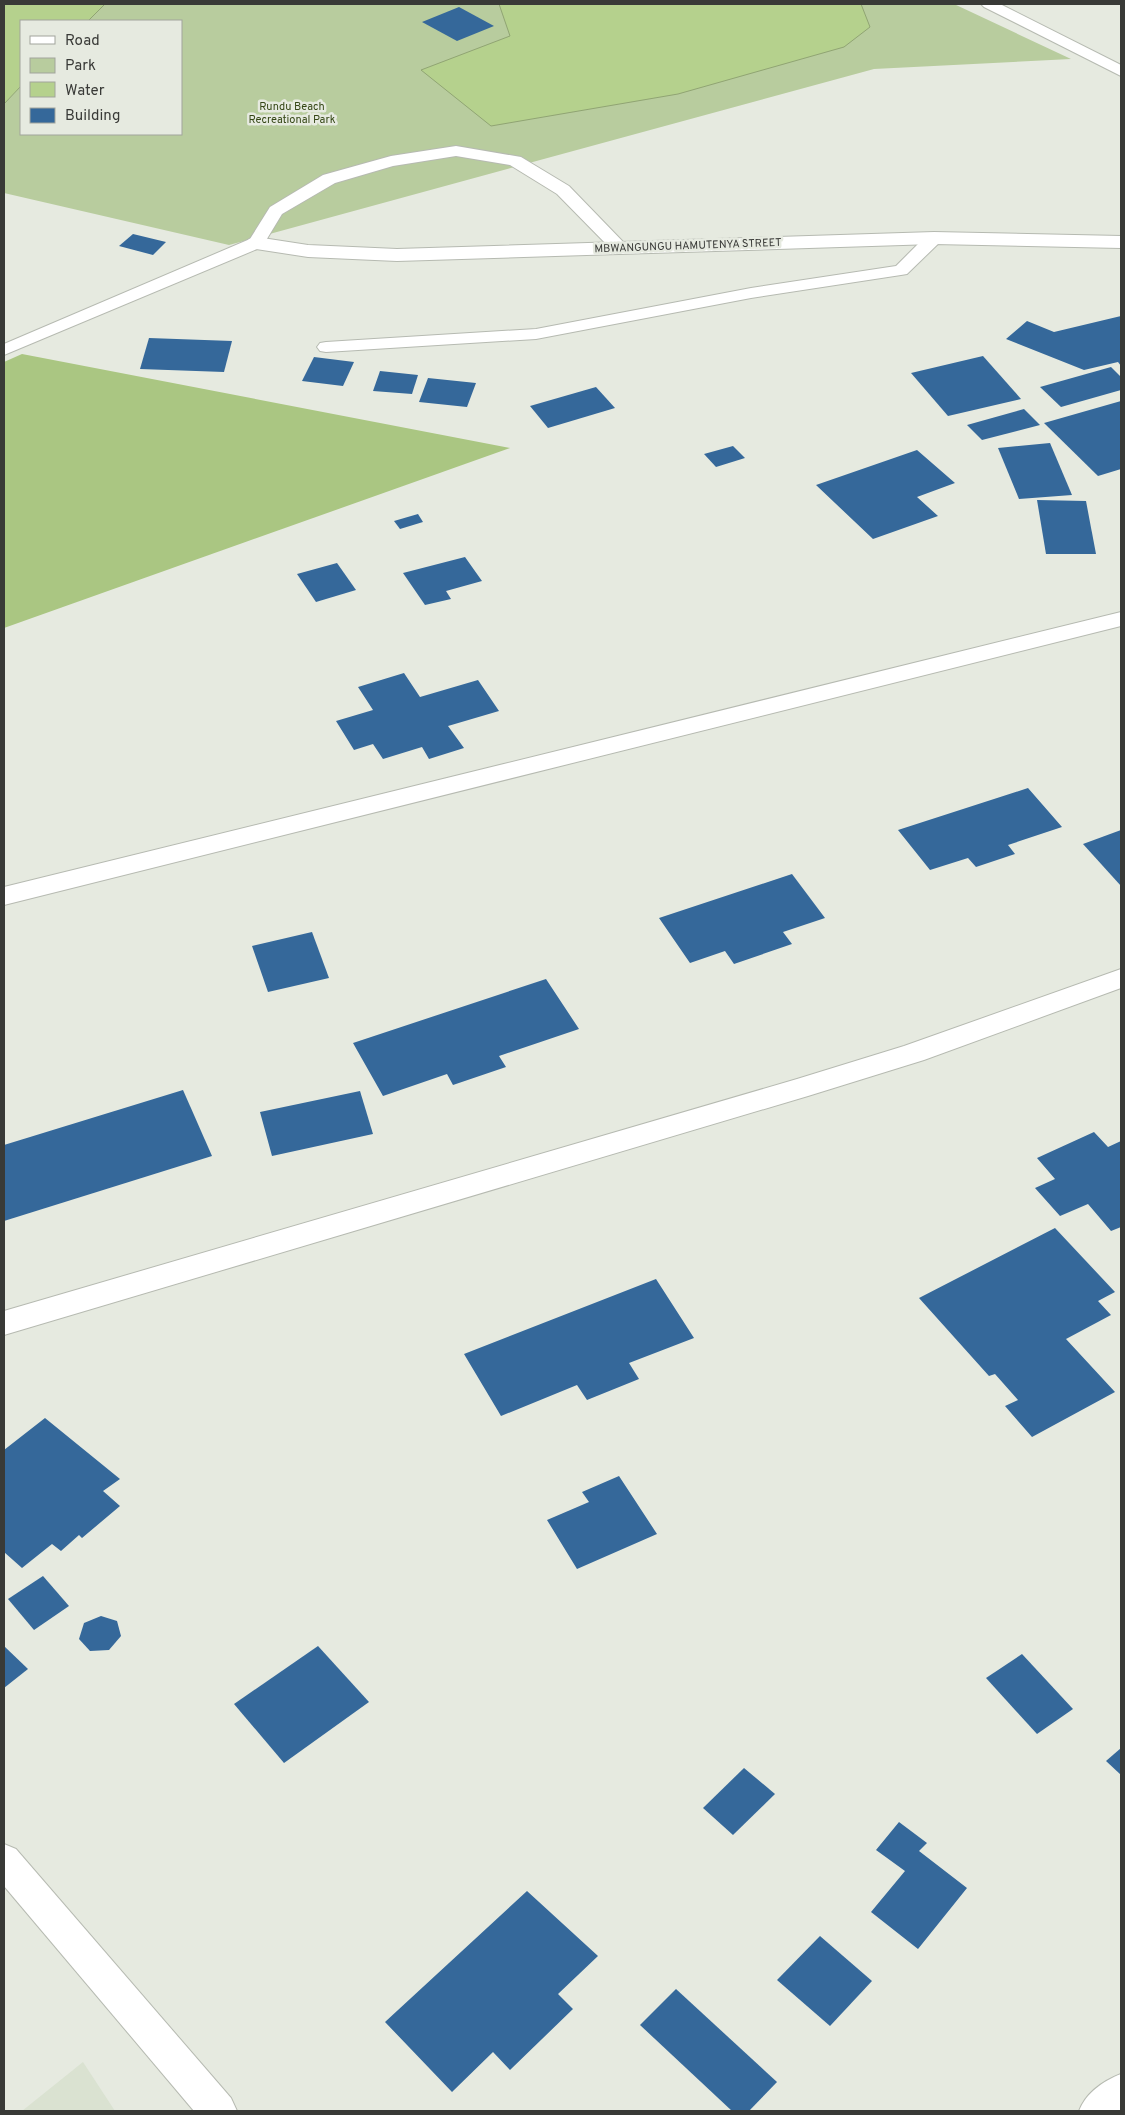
<svg xmlns="http://www.w3.org/2000/svg" width="1125" height="2115" font-family="Overpass,sans-serif">
  <rect width="100%" height="100%" fill="#e6eae0"/>
  <path fill="#dae2d1" d="M 83,2062 L 115,2111 L 22,2111 Z"/>
  <path fill="#b8cc9e" d="M 105,4 L 954,4 L 1071,59 L 874,69 L 229,245 L 4,193 L 4,104 L 21,86 L 21,134 L 181,134 L 181,21 L 88,21 Z"/>
  <path fill="#aac682" d="M 22,354 L 510,448 L 4,628 L 4,362 Z"/>
  <g fill="#b5d18d" stroke="#90a473">
    <path d="M 4,4 L 105,4 L 88,21 L 21,21 L 21,86 L 4,104 Z"/>
    <path d="M 499,4 L 861,4 L 870,27 L 844,47 L 678,94 L 491,126 L 421,70 L 510,36 Z"/>
  </g>
  <g fill="#35689a">
    <path d="M 459,7 L 494,26 L 457,41 L 422,22 Z"/>
    <path d="M 133,234 L 166,242 L 153,255 L 119,246 Z"/>
    <path d="M 1121,316 L 1121,366 L 1118,362 L 1084,370 L 1006,339 L 1027,321 L 1054,332 Z"/>
    <path d="M 149,338 L 232,341 L 224,372 L 140,369 Z"/>
    <path d="M 983,356 L 1021,399 L 948,416 L 911,373 Z"/>
    <path d="M 314,357 L 354,362 L 343,386 L 302,381 Z"/>
    <path d="M 1111,367 L 1121,377 L 1121,390 L 1061,407 L 1040,387 Z"/>
    <path d="M 380,371 L 418,375 L 412,394 L 373,391 Z"/>
    <path d="M 428,378 L 476,383 L 467,407 L 419,402 Z"/>
    <path d="M 596,387 L 615,408 L 548,428 L 530,406 Z"/>
    <path d="M 1121,401 L 1121,469 L 1098,476 L 1044,423 Z"/>
    <path d="M 1024,409 L 1040,425 L 982,440 L 967,425 Z"/>
    <path d="M 1050,443 L 1072,495 L 1019,499 L 998,448 Z"/>
    <path d="M 733,446 L 745,458 L 716,467 L 704,454 Z"/>
    <path d="M 917,450 L 955,483 L 917,497 L 938,516 L 873,539 L 816,485 Z"/>
    <path d="M 1037,500 L 1086,501 L 1096,554 L 1046,554 Z"/>
    <path d="M 418,514 L 423,522 L 400,529 L 394,521 Z"/>
    <path d="M 465,557 L 482,581 L 446,591 L 451,599 L 425,605 L 403,573 Z"/>
    <path d="M 337,563 L 356,590 L 316,602 L 297,574 Z"/>
    <path d="M 404,673 L 420,697 L 478,680 L 499,711 L 448,726 L 464,748 L 429,759 L 422,747 L 383,759 L 373,744 L 354,750 L 336,721 L 373,710 L 358,687 Z"/>
    <path d="M 1028,788 L 1062,827 L 1008,845 L 1015,854 L 976,867 L 968,858 L 930,870 L 898,830 Z"/>
    <path d="M 1121,830 L 1121,886 L 1083,844 Z"/>
    <path d="M 792,874 L 825,918 L 783,932 L 792,944 L 734,964 L 725,951 L 690,963 L 659,918 Z"/>
    <path d="M 312,932 L 329,978 L 268,992 L 252,946 Z"/>
    <path d="M 546,979 L 579,1029 L 499,1056 L 506,1067 L 453,1085 L 447,1074 L 383,1096 L 353,1043 Z"/>
    <path d="M 183,1090 L 212,1156 L 4,1221 L 4,1145 Z"/>
    <path d="M 360,1091 L 373,1134 L 272,1156 L 260,1112 Z"/>
    <path d="M 1094,1132 L 1108,1147 L 1121,1141 L 1121,1227 L 1111,1231 L 1088,1204 L 1060,1216 L 1035,1188 L 1055,1179 L 1037,1158 Z"/>
    <path d="M 1055,1228 L 1115,1292 L 1098,1301 L 1111,1315 L 1066,1339 L 1115,1392 L 1032,1437 L 1005,1406 L 1018,1400 L 995,1374 L 989,1376 L 919,1298 Z"/>
    <path d="M 656,1279 L 694,1338 L 629,1363 L 639,1379 L 587,1400 L 577,1385 L 501,1416 L 464,1354 Z"/>
    <path d="M 45,1418 L 120,1479 L 103,1491 L 120,1506 L 82,1538 L 79,1535 L 61,1551 L 52,1544 L 22,1568 L 4,1552 L 4,1450 Z"/>
    <path d="M 619,1476 L 657,1534 L 577,1569 L 547,1520 L 589,1502 L 582,1492 Z"/>
    <path d="M 43,1576 L 69,1606 L 34,1630 L 8,1599 Z"/>
    <path d="M 101,1616 L 117,1621 L 121,1636 L 109,1650 L 90,1651 L 79,1639 L 84,1623 Z"/>
    <path d="M 4,1646 L 28,1669 L 4,1688 Z"/>
    <path d="M 318,1646 L 369,1702 L 284,1763 L 234,1704 Z"/>
    <path d="M 1022,1654 L 1073,1709 L 1037,1734 L 986,1678 Z"/>
    <path d="M 1121,1748 L 1121,1775 L 1106,1761 Z"/>
    <path d="M 744,1768 L 775,1794 L 733,1835 L 703,1808 Z"/>
    <path d="M 899,1822 L 927,1843 L 919,1851 L 967,1888 L 918,1949 L 871,1912 L 905,1871 L 876,1850 Z"/>
    <path d="M 527,1891 L 598,1956 L 558,1994 L 573,2009 L 510,2070 L 493,2052 L 452,2092 L 385,2022 Z"/>
    <path d="M 820,1936 L 872,1981 L 830,2026 L 777,1980 Z"/>
    <path d="M 676,1989 L 777,2082 L 749,2111 L 732,2111 L 640,2025 Z"/>
  </g>
  <g fill="none" stroke-linecap="round" stroke-linejoin="round">
    <defs>
      <g id="lane">
        <path d="M 981,4 L 1000,4 L 1121,65 L 1121,76 L 984,7 Z"/>
        <path d="M 456,146 L 521,157 L 569,186 L 629,248 L 626,252 L 614,252 L 557,194 L 510,165 L 456,156 L 393,166 L 335,183 L 282,214 L 262,247 L 4,355 L 4,344 L 250,239 L 270,207 L 323,175 L 391,156 Z"/>
        <path d="M 934,233 L 940,234 L 943,238 L 940,242 L 907,274 L 901,275 L 751,298 L 536,339 L 326,352 L 320,351 L 317,347 L 320,343 L 326,342 L 536,329 L 751,288 L 896,266 L 928,234 Z"/>
      </g>
      <g id="street">
        <path d="M 934,232 L 1121,236 L 1121,248 L 934,244 L 397,261 L 308,257 L 256,249 L 249,247 L 246,243 L 249,239 L 256,237 L 308,245 L 397,249 Z"/>
        <path d="M 1121,612 L 1121,626 L 4,905 L 4,887 Z"/>
        <path d="M 1121,969 L 1121,988 L 924,1060 L 808,1096 L 4,1335 L 4,1311 L 797,1079 L 904,1046 Z"/>
        <path d="M 4,1844 L 16,1849 L 231,2098 L 237,2111 L 194,2111 L 4,1886 Z"/>
        <path d="M 1121,2074 L 1121,2111 L 1079,2111 C 1086,2093 1103,2081 1121,2074 Z"/>
      </g>
    </defs>
    <use href="#lane" stroke="#b6bab1" stroke-width="2"/>
    <use href="#street" stroke="#b6bab1" stroke-width="2"/>
    <use href="#lane" fill="#fff" fill-rule="evenodd"/>
    <use href="#street" fill="#fff" fill-rule="evenodd"/>
  </g>
  <g text-anchor="middle" dominant-baseline="central" stroke-width="5" stroke-linejoin="round" paint-order="stroke">
    <g font-size="11" fill="#354716" stroke="#e6eae0">
      <text x="292" y="107">Rundu Beach<tspan x="292" dy="13">Recreational Park</tspan></text>
    </g>
    <g font-size="11" fill="#393a37" stroke="#e6eae0">
      <text transform="translate(688 246) rotate(-2)">MBWANGUNGU HAMUTENYA STREET</text>
    </g>
  </g>
  <rect width="1125" height="2115" fill="none" stroke="#393a37" stroke-width="10"/>
  <rect x="20" y="20" width="162" height="115" fill="#e6eae0" stroke="#a1a49c"/>
  <rect x="30" y="36" width="25" height="8" fill="#ffffff" stroke="#a1a49c"/>
  <text x="65" y="45" font-size="15" fill="#393a37">Road</text>
  <rect x="30" y="58" width="25" height="15" fill="#b8cc9e" stroke="#a1a49c"/>
  <text x="65" y="70" font-size="15" fill="#393a37">Park</text>
  <rect x="30" y="82" width="25" height="15" fill="#b5d18d" stroke="#a1a49c"/>
  <text x="65" y="95" font-size="15" fill="#393a37">Water</text>
  <rect x="30" y="108" width="25" height="15" fill="#35689a" stroke="#a1a49c"/>
  <text x="65" y="120" font-size="15" fill="#393a37">Building</text>
</svg>
